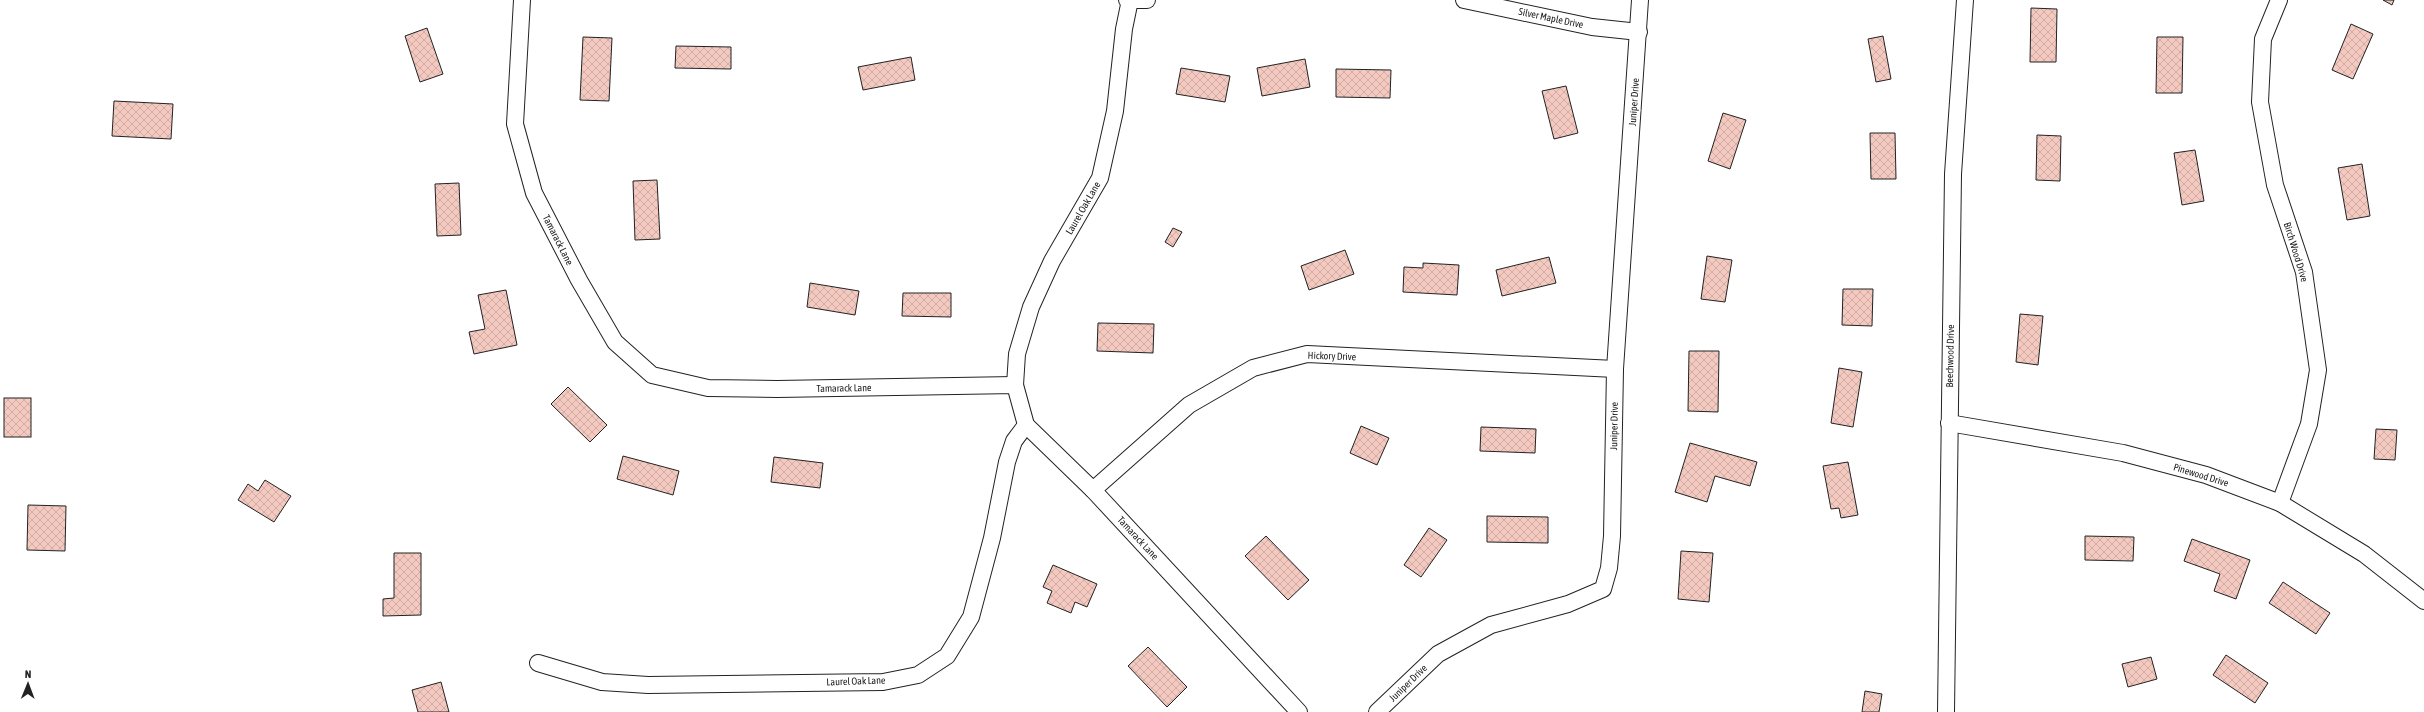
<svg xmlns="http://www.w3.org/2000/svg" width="2424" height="712" font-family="'Asap Condensed',sans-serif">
  <defs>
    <pattern id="building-cross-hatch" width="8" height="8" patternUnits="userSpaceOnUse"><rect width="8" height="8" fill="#f3c9c0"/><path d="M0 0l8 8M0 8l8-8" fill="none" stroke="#d0aca5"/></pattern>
  </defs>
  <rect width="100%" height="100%" fill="#fff"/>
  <g fill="url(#building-cross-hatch)" stroke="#222">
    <path d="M 2383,0 L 2394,0 L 2392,5 Z"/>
    <path d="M 2031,8 L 2057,9 L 2056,62 L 2030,62 Z"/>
    <path d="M 2351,24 L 2373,34 L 2353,79 L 2332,70 Z"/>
    <path d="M 427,28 L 443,74 L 420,82 L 405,36 Z"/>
    <path d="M 1883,36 L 1891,79 L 1876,82 L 1868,39 Z"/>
    <path d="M 583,37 L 612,38 L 609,101 L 580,100 Z"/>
    <path d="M 2157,37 L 2183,37 L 2182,93 L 2156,93 Z"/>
    <path d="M 676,46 L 731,47 L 731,69 L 675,68 Z"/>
    <path d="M 911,57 L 915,80 L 863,90 L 858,67 Z"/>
    <path d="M 1305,59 L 1310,87 L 1262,96 L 1257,68 Z"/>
    <path d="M 1181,68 L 1230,76 L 1225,102 L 1176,94 Z"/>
    <path d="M 1336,69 L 1391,70 L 1390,98 L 1336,97 Z"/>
    <path d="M 1566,86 L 1578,133 L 1554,139 L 1542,91 Z"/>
    <path d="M 114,101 L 173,104 L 171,139 L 112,136 Z"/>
    <path d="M 1723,113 L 1746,120 L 1730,169 L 1708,161 Z"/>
    <path d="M 1870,133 L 1895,133 L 1896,179 L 1871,179 Z"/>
    <path d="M 2037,135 L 2061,136 L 2060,181 L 2036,180 Z"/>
    <path d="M 2195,150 L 2204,201 L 2182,205 L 2174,153 Z"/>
    <path d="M 2362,164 L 2370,216 L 2347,220 L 2338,168 Z"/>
    <path d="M 657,180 L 660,239 L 635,240 L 633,181 Z"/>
    <path d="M 459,183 L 461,235 L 437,236 L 435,184 Z"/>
    <path d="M 1173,228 L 1182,232 L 1173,247 L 1165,242 Z"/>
    <path d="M 1345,250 L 1354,274 L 1309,290 L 1301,266 Z"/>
    <path d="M 1707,256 L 1732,260 L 1725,302 L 1701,299 Z"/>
    <path d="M 1549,257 L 1556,283 L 1502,296 L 1496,270 Z"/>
    <path d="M 1423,263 L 1459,265 L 1457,295 L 1403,292 L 1404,267 L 1423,268 Z"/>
    <path d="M 810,283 L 859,291 L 855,315 L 807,307 Z"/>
    <path d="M 1843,289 L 1873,289 L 1872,326 L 1842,325 Z"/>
    <path d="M 506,290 L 517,345 L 474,354 L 469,332 L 485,329 L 478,295 Z"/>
    <path d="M 903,293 L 951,293 L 951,317 L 902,316 Z"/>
    <path d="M 2020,314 L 2043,316 L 2038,365 L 2016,362 Z"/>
    <path d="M 1098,323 L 1154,324 L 1153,353 L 1097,351 Z"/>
    <path d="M 1689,351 L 1719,351 L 1718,412 L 1688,411 Z"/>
    <path d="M 1839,368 L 1862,372 L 1853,427 L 1831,423 Z"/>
    <path d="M 568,387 L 607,425 L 590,442 L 551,404 Z"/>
    <rect x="4" y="398" width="27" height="39"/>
    <path d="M 1361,426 L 1389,438 L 1377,465 L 1350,453 Z"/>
    <path d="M 1481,427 L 1536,429 L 1535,453 L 1480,451 Z"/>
    <path d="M 2376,429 L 2397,430 L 2395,460 L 2374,459 Z"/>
    <path d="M 1690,443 L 1757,462 L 1750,486 L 1715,476 L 1707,502 L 1675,492 Z"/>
    <path d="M 623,456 L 679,471 L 673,495 L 617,479 Z"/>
    <path d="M 774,457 L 823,463 L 820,488 L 771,482 Z"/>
    <path d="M 1848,462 L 1858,515 L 1841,518 L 1839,508 L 1831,509 L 1823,466 Z"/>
    <path d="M 265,480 L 291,496 L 274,522 L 238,500 L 248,484 L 258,491 Z"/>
    <path d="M 28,505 L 66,506 L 65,551 L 27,550 Z"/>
    <path d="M 1487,516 L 1548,517 L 1548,543 L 1487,542 Z"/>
    <path d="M 1429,528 L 1447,540 L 1421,577 L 1404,565 Z"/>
    <path d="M 1266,536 L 1309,580 L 1288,600 L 1245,556 Z"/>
    <path d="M 2085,536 L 2134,537 L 2133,561 L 2085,560 Z"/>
    <path d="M 2192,539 L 2250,560 L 2236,599 L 2214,591 L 2220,574 L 2184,561 Z"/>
    <path d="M 1681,551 L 1713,553 L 1709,602 L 1678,599 Z"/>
    <path d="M 394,553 L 421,553 L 421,615 L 383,616 L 383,599 L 394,598 Z"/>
    <path d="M 1053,565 L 1097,584 L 1087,607 L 1075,602 L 1071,613 L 1047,603 L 1052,591 L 1043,587 Z"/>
    <path d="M 2283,582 L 2330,613 L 2316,634 L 2269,603 Z"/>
    <path d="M 1148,647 L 1187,687 L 1167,707 L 1128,666 Z"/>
    <path d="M 2226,655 L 2268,683 L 2255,703 L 2213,675 Z"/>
    <path d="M 2151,657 L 2157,679 L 2128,687 L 2122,664 Z"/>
    <path d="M 441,682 L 449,712 L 418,712 L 412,690 Z"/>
    <path d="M 1865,691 L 1882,694 L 1879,712 L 1862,712 Z"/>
  </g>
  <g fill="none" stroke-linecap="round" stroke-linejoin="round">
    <defs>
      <g id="minor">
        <path d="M 522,0 L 515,124 L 534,193 L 579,280 L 615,342 L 652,375 L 708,388 L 777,389 L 1015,385 L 1026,425 L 1093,490 L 1299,712"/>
        <path d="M 1127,0 L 1147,0"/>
        <path d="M 1464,0 L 1592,27 L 1639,32"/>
        <path d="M 2279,0 L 2263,39 L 2260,102 L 2275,185 L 2304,272 L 2318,370 L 2309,424 L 2280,503"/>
        <path d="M 1015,385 L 1017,354 L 1031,307 L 1052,261 L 1100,178 L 1115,111 L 1124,29 L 1130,0"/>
        <path d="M 1949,423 L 2123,453 L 2206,475 L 2280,503 L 2364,554 L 2424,601"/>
        <path d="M 1093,490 L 1189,405 L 1253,368 L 1307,354 L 1615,369"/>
        <path d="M 538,663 L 602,682 L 648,685 L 883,682 L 918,675 L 947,656 L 971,617 L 992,538 L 1007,462 L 1014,441 L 1026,425"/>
        <path d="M 1377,712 L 1438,654 L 1491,625 L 1568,604 L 1603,589 L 1609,568 L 1612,536 L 1615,369 L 1640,0"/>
        <path d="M 1946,712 L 1953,174 L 1965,0"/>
      </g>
    </defs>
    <use href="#minor" stroke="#222" stroke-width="18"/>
    <use href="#minor" stroke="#fff" stroke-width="16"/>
  </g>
  <g text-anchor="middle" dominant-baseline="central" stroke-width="3" stroke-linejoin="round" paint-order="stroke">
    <g font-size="10" fill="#222" stroke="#fff">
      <text transform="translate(1551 18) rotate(12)">Silver Maple Drive</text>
      <text transform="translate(1634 102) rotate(-86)">Juniper Drive</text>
      <text transform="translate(1083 208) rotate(-60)">Laurel Oak Lane</text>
      <text transform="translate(558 240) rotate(63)">Tamarack Lane</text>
      <text transform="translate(2296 252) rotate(73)">Birch Wood Drive</text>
      <text transform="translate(1332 356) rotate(2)">Hickory Drive</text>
      <text transform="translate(1950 356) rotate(-89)">Beechwood Drive</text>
      <text transform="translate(844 388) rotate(-1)">Tamarack Lane</text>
      <text transform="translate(1614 426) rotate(-89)">Juniper Drive</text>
      <text transform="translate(2201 475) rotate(17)">Pinewood Drive</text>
      <text transform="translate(1138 538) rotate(47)">Tamarack Lane</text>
      <text transform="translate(856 681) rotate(-2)">Laurel Oak Lane</text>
      <text transform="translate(1408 683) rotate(-44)">Juniper Drive</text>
    </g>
  </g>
  <g transform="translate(28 684) rotate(1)" stroke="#ffffff" stroke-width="3" paint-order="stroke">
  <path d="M0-3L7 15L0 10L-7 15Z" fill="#222222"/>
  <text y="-6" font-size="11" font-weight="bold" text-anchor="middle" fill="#222222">N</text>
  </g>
</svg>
